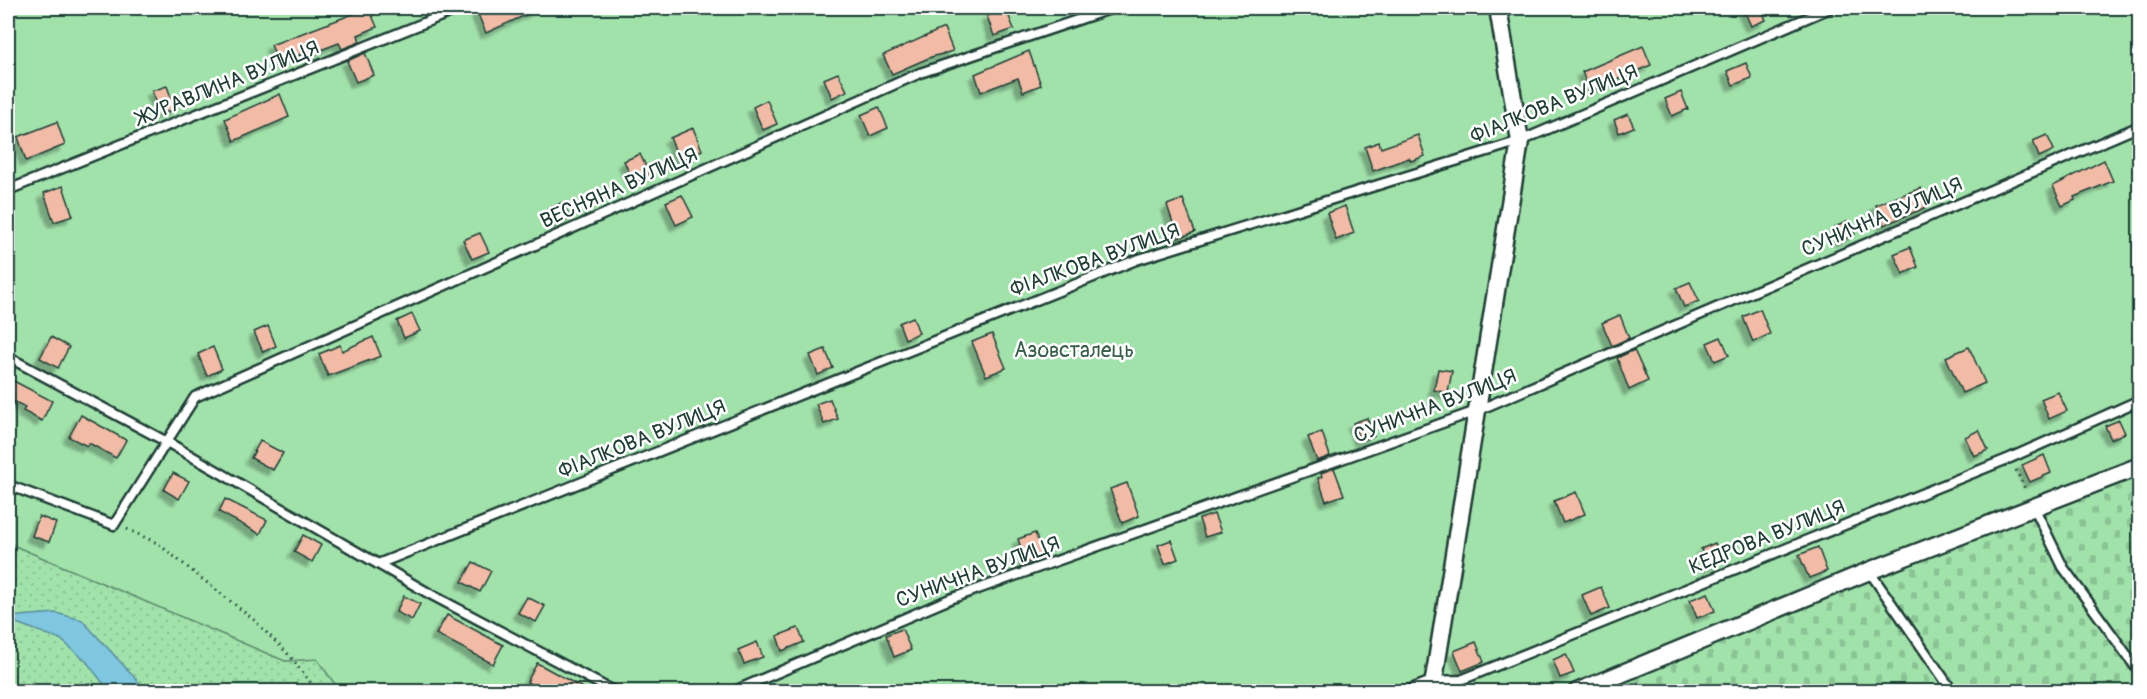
<svg xmlns="http://www.w3.org/2000/svg" width="2147" height="699" font-family="Pangolin,sans-serif">
  <defs>
    <pattern id="grass-dots" width="8" height="8" patternUnits="userSpaceOnUse" patternTransform="scale(1.5)"><rect width="8" height="8" fill="#a1e2ab"/><path d="M2 2h.1M6 6h.1" fill="none" stroke="#8ac394" stroke-width="1.8" stroke-linecap="round"/></pattern>
    <pattern id="cemetery-stones" width="16" height="16" patternUnits="userSpaceOnUse" patternTransform="scale(1.5)"><rect width="16" height="16" fill="#a1e2ab"/><path d="M2 7V4a2 2 0 0 1 4 0v3zM10 15v-3a2 2 0 0 1 4 0v3z" fill="#8ac394"/></pattern>
    <filter id="shadow"><feDropShadow dx="-5.5" dy="5.5" stdDeviation="1.5" flood-color="#0004"/></filter>
  </defs>
  <rect width="100%" height="100%" fill="#fff"/>
  <filter id="ink" filterUnits="userSpaceOnUse"><feTurbulence type="fractalNoise" baseFrequency=".0167" numOctaves="2"/><feDisplacementMap in="SourceGraphic" scale="12" xChannelSelector="R" yChannelSelector="G"/><feConvolveMatrix kernelMatrix="1 2 1 2 8 2 1 2 1" color-interpolation-filters="sRGB"/></filter>
  <g filter="url(#ink)">
    <path fill="url(#grass-dots)" stroke="#609070" stroke-width="1.5" d="M 8,543 L 285,661 L 317,659 L 340,691 L 8,691 Z"/>
    <path fill="url(#cemetery-stones)" stroke="#609070" stroke-width="1.5" d="M 2139,466 L 2139,691 L 1577,692 Z"/>
    <path fill="#a1e2ab" stroke="#609070" stroke-width="1.5" d="M 8,8 L 2139,8 L 2139,466 L 1577,691 L 340,691 L 317,659 L 285,661 L 8,543 Z"/>
    <path fill="#7fc6e0" stroke="#598f9b" stroke-width="1.5" d="M 56,613 L 82,620 L 147,691 L 109,691 L 86,661 L 60,639 L 8,620 L 8,617 Z"/>
    <g fill="#f2bba6" stroke="#1f3d34" stroke-width="1.5" filter="url(#shadow)">
      <path d="M 369,8 L 377,27 L 358,35 L 360,42 L 342,49 L 339,43 L 318,51 L 317,48 L 279,63 L 271,45 Z"/>
      <path d="M 488,8 L 541,8 L 486,33 L 477,12 Z"/>
      <path d="M 1743,8 L 1761,8 L 1766,20 L 1751,26 Z"/>
      <path d="M 1006,9 L 1014,29 L 994,36 L 987,16 Z"/>
      <path d="M 944,28 L 953,51 L 931,57 L 892,74 L 883,55 Z"/>
      <path d="M 1643,46 L 1651,65 L 1590,91 L 1582,72 Z"/>
      <path d="M 1029,51 L 1041,85 L 1023,92 L 1018,78 L 981,92 L 975,74 Z"/>
      <path d="M 365,53 L 374,75 L 356,82 L 347,61 Z"/>
      <path d="M 1746,63 L 1752,78 L 1733,85 L 1727,71 Z"/>
      <path d="M 838,73 L 847,91 L 832,98 L 824,79 Z"/>
      <path d="M 167,86 L 175,109 L 161,114 L 152,91 Z"/>
      <path d="M 1681,92 L 1688,109 L 1672,116 L 1665,99 Z"/>
      <path d="M 280,94 L 289,117 L 234,141 L 225,119 Z"/>
      <path d="M 767,100 L 777,124 L 763,130 L 753,107 Z"/>
      <path d="M 879,107 L 888,128 L 870,136 L 861,115 Z"/>
      <path d="M 1628,114 L 1634,127 L 1619,133 L 1614,120 Z"/>
      <path d="M 57,122 L 65,145 L 26,161 L 18,137 Z"/>
      <path d="M 693,128 L 702,150 L 680,160 L 670,138 Z"/>
      <path d="M 1418,135 L 1425,156 L 1411,161 L 1409,158 L 1373,171 L 1365,147 L 1379,142 L 1381,148 Z"/>
      <path d="M 2047,135 L 2054,150 L 2039,157 L 2033,141 Z"/>
      <path d="M 640,154 L 651,177 L 634,184 L 624,161 Z"/>
      <path d="M 2104,160 L 2113,181 L 2074,197 L 2075,200 L 2062,206 L 2053,186 Z"/>
      <path d="M 63,186 L 73,216 L 54,222 L 44,193 Z"/>
      <path d="M 1921,188 L 1929,206 L 1884,225 L 1876,205 Z"/>
      <path d="M 682,195 L 693,217 L 676,225 L 666,202 Z"/>
      <path d="M 1183,199 L 1195,232 L 1178,238 L 1167,205 Z"/>
      <path d="M 563,202 L 570,219 L 556,226 L 548,209 Z"/>
      <path d="M 1345,206 L 1354,233 L 1336,240 L 1327,213 Z"/>
      <path d="M 1849,221 L 1855,234 L 1841,241 L 1835,227 Z"/>
      <path d="M 480,233 L 489,252 L 472,259 L 463,240 Z"/>
      <path d="M 1910,247 L 1918,267 L 1903,274 L 1894,254 Z"/>
      <path d="M 1690,282 L 1699,301 L 1684,307 L 1676,288 Z"/>
      <path d="M 1760,309 L 1770,334 L 1753,342 L 1743,317 Z"/>
      <path d="M 412,314 L 420,331 L 404,338 L 397,321 Z"/>
      <path d="M 1620,315 L 1629,338 L 1612,346 L 1602,323 Z"/>
      <path d="M 913,317 L 919,333 L 905,339 L 899,323 Z"/>
      <path d="M 268,326 L 276,346 L 263,352 L 254,332 Z"/>
      <path d="M 992,334 L 1006,368 L 986,376 L 972,342 Z"/>
      <path d="M 51,337 L 69,347 L 58,368 L 40,358 Z"/>
      <path d="M 373,337 L 381,356 L 328,376 L 319,354 L 340,345 L 342,351 Z"/>
      <path d="M 1721,337 L 1729,355 L 1715,361 L 1707,343 Z"/>
      <path d="M 213,347 L 222,369 L 207,376 L 198,354 Z"/>
      <path d="M 1969,347 L 1985,383 L 1962,393 L 1946,357 Z"/>
      <path d="M 825,349 L 833,368 L 818,375 L 810,355 Z"/>
      <path d="M 1634,350 L 1648,381 L 1629,390 L 1617,358 Z"/>
      <path d="M 1438,369 L 1452,371 L 1448,393 L 1434,390 Z"/>
      <path d="M 8,378 L 52,401 L 42,421 L 23,411 L 25,407 L 8,398 Z"/>
      <path d="M 2058,392 L 2067,411 L 2049,419 L 2041,399 Z"/>
      <path d="M 830,399 L 838,419 L 824,424 L 816,404 Z"/>
      <path d="M 81,415 L 126,440 L 116,458 L 89,443 L 87,446 L 69,437 Z"/>
      <path d="M 1367,418 L 1374,436 L 1360,441 L 1353,423 Z"/>
      <path d="M 2119,420 L 2125,433 L 2111,439 L 2105,426 Z"/>
      <path d="M 1979,430 L 1988,450 L 1974,456 L 1965,437 Z"/>
      <path d="M 1322,432 L 1330,456 L 1317,461 L 1308,437 Z"/>
      <path d="M 260,441 L 283,453 L 273,470 L 251,458 Z"/>
      <path d="M 2044,455 L 2051,473 L 2030,482 L 2022,465 Z"/>
      <path d="M 1334,468 L 1344,495 L 1326,501 L 1318,478 L 1322,477 L 1321,473 Z"/>
      <path d="M 173,473 L 189,481 L 179,499 L 164,490 Z"/>
      <path d="M 1127,483 L 1139,516 L 1122,523 L 1110,489 Z"/>
      <path d="M 1576,492 L 1585,514 L 1563,523 L 1554,501 Z"/>
      <path d="M 225,499 L 267,520 L 260,534 L 219,512 Z"/>
      <path d="M 1214,514 L 1221,532 L 1205,537 L 1199,519 Z"/>
      <path d="M 39,516 L 56,523 L 49,542 L 32,536 Z"/>
      <path d="M 1035,533 L 1044,557 L 1026,563 L 1018,539 Z"/>
      <path d="M 303,535 L 321,545 L 312,562 L 294,552 Z"/>
      <path d="M 1171,540 L 1178,559 L 1165,564 L 1158,545 Z"/>
      <path d="M 1715,543 L 1722,561 L 1709,567 L 1701,549 Z"/>
      <path d="M 1818,547 L 1827,571 L 1809,578 L 1799,555 Z"/>
      <path d="M 473,562 L 491,571 L 480,592 L 462,582 Z"/>
      <path d="M 1601,587 L 1610,608 L 1591,616 L 1582,595 Z"/>
      <path d="M 1708,593 L 1715,611 L 1697,618 L 1690,600 Z"/>
      <path d="M 404,596 L 420,604 L 412,620 L 396,612 Z"/>
      <path d="M 527,597 L 545,606 L 536,622 L 518,613 Z"/>
      <path d="M 447,615 L 503,645 L 493,664 L 436,634 Z"/>
      <path d="M 798,628 L 804,642 L 782,651 L 777,636 Z"/>
      <path d="M 902,629 L 911,650 L 894,657 L 886,635 Z"/>
      <path d="M 757,642 L 763,657 L 744,664 L 738,650 Z"/>
      <path d="M 1476,642 L 1484,662 L 1462,671 L 1454,651 Z"/>
      <path d="M 1566,654 L 1574,673 L 1560,678 L 1553,660 Z"/>
      <path d="M 537,663 L 590,692 L 544,692 L 527,682 Z"/>
    </g>
    <g fill="none" stroke-linecap="round" stroke-linejoin="round">
      <defs>
        <g id="lane">
          <path d="M 8,190 L 461,8"/>
          <path d="M 8,357 L 167,442 L 430,594 L 615,692"/>
          <path d="M 8,485 L 114,525 L 195,397 L 920,73 L 1113,8"/>
          <path d="M 2034,507 L 2063,567 L 2140,673"/>
          <path d="M 378,564 L 1136,260 L 1520,141 L 1830,8"/>
          <path d="M 1869,571 L 1953,692"/>
          <path d="M 732,692 L 950,599 L 1476,411 L 2140,126"/>
          <path d="M 1403,692 L 1432,681 L 1461,680 L 2010,458 L 2140,400"/>
        </g>
        <g id="street">
          <path d="M 1432,692 L 1520,141 L 1498,8"/>
          <path d="M 1577,692 L 1869,571 L 2140,466"/>
        </g>
      </defs>
      <use href="#lane" stroke="#1f3d34" stroke-width="13"/>
      <use href="#street" stroke="#1f3d34" stroke-width="21"/>
      <g stroke="#1f3d34" stroke-width="3" stroke-dasharray="1.5 4.5" stroke-linecap="butt">
        <path d="M 2016,470 L 2026,491"/>
        <path d="M 127,529 L 157,543 L 253,619 L 291,657 L 318,692"/>
      </g>
      <use href="#lane" stroke="#fff" stroke-width="8"/>
      <use href="#street" stroke="#fff" stroke-width="16"/>
    </g>
  </g>
  <g text-anchor="middle" dominant-baseline="central" stroke-width="5" stroke-linejoin="round" paint-order="stroke">
    <g font-size="21" fill="#1f3d34" stroke="#fff">
      <text transform="translate(228 83) rotate(-22)">ЖУРАВЛИНА ВУЛИЦЯ</text>
      <text transform="translate(1554 104) rotate(-22)">ФІАЛКОВА ВУЛИЦЯ</text>
      <text transform="translate(619 188) rotate(-24)">ВЕСНЯНА ВУЛИЦЯ</text>
      <text transform="translate(1882 217) rotate(-23)">СУНИЧНА ВУЛИЦЯ</text>
      <text transform="translate(1095 260) rotate(-20)">ФІАЛКОВА ВУЛИЦЯ</text>
      <text transform="translate(1435 406) rotate(-21)">СУНИЧНА ВУЛИЦЯ</text>
      <text transform="translate(642 439) rotate(-22)">ФІАЛКОВА ВУЛИЦЯ</text>
      <text transform="translate(1767 537) rotate(-22)">КЕДРОВА ВУЛИЦЯ</text>
      <text transform="translate(978 572) rotate(-20)">СУНИЧНА ВУЛИЦЯ</text>
    </g>
    <g font-size="21" fill="#395e4c" stroke="#fff">
      <text x="1074" y="350">Азовсталець</text>
    </g>
  </g>
  <rect width="2147" height="699" fill="none" stroke="#fff" stroke-width="30"/>
  <rect x="15" y="15" width="2117" height="669" fill="none" stroke="#1f3d34" stroke-width="2" filter="url(#ink)"/>
</svg>
